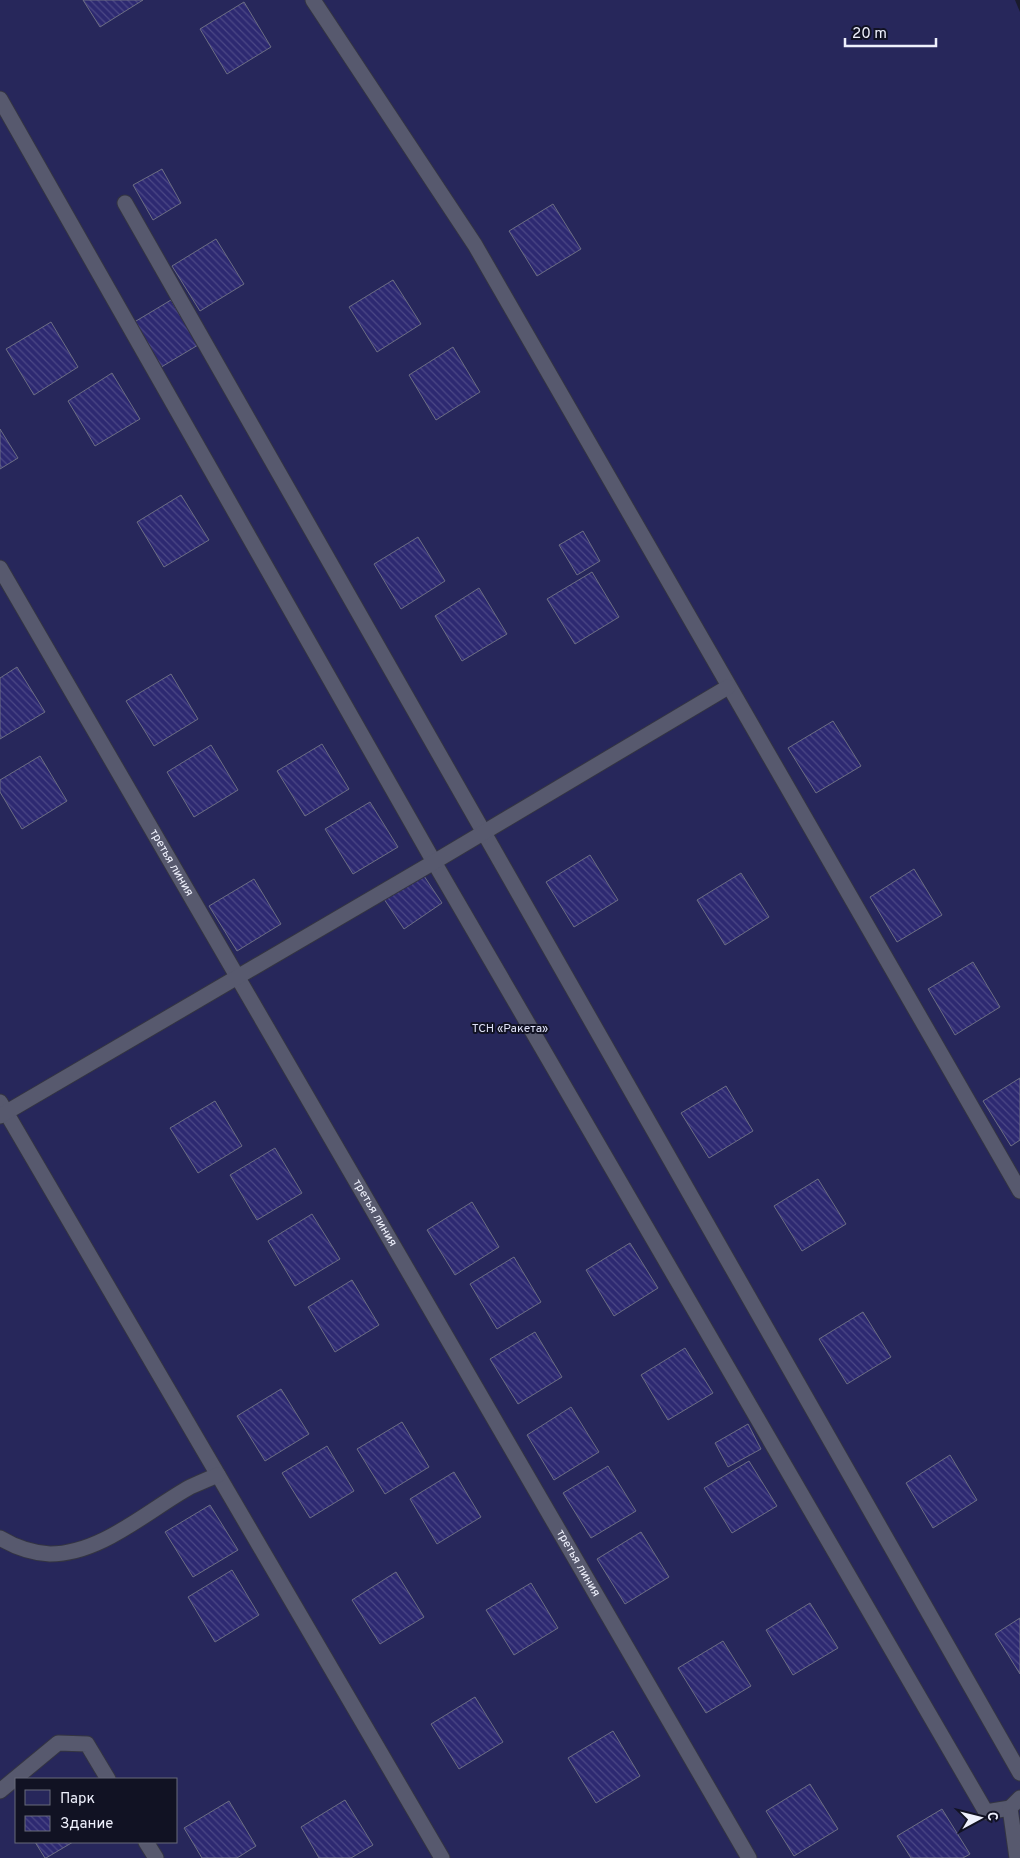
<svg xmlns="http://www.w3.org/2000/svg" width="1020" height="1858" font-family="Overpass,sans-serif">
  <defs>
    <pattern id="building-back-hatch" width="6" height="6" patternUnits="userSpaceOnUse" patternTransform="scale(1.25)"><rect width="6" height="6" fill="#2d2971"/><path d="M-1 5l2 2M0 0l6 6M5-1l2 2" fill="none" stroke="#4c4886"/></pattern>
  </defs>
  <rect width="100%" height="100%" fill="#1a1b2d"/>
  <path fill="#27275b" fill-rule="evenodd" d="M 0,0 L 1015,0 L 1020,12 L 1020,1858 L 0,1858 ZM 16,1779 L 176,1779 L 176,1842 L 16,1842 Z"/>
  <g fill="url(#building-back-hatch)" stroke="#6c6e83">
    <path d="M 83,0 L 143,0 L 100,27 Z"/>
    <path d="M 244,2 L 271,47 L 227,74 L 200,29 Z"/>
    <path d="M 162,169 L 181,203 L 153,220 L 133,185 Z"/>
    <path d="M 553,204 L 581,249 L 537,276 L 509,231 Z"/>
    <path d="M 216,239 L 244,284 L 200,311 L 172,266 Z"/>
    <path d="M 393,280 L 421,324 L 377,352 L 349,307 Z"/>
    <path d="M 171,300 L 198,345 L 153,372 L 126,327 Z"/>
    <path d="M 51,322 L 78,367 L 34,395 L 6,349 Z"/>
    <path d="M 453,347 L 480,392 L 436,420 L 409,375 Z"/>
    <path d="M 112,373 L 140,419 L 95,446 L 68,401 Z"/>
    <path d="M 0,429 L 18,458 L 0,469 Z"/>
    <path d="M 181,495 L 209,540 L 164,567 L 137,522 Z"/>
    <path d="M 583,531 L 600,561 L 577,575 L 559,545 Z"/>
    <path d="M 418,537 L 445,581 L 401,609 L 374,564 Z"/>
    <path d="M 592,572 L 619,617 L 575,644 L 547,599 Z"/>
    <path d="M 479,588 L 507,634 L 462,661 L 435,616 Z"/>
    <path d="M 17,667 L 45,712 L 0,739 L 0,678 Z"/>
    <path d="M 171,674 L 198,719 L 154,746 L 126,701 Z"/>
    <path d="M 833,721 L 861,766 L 816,793 L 788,748 Z"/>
    <path d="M 322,744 L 349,789 L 305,816 L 277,771 Z"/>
    <path d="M 211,745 L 238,790 L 194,817 L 167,772 Z"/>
    <path d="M 40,756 L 67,801 L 22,829 L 0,792 L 0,780 Z"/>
    <path d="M 370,802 L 398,847 L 353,874 L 325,829 Z"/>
    <path d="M 590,855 L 618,900 L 574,927 L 546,882 Z"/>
    <path d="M 914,869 L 942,915 L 897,942 L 870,897 Z"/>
    <path d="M 422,873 L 442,903 L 404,929 L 384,899 Z"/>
    <path d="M 741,873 L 769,917 L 725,945 L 697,900 Z"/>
    <path d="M 254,879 L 281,924 L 237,951 L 209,906 Z"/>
    <path d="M 973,962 L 1000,1007 L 955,1035 L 928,989 Z"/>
    <path d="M 1020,1078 L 1020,1140 L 1011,1146 L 983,1101 Z"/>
    <path d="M 726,1086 L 753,1131 L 709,1158 L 681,1113 Z"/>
    <path d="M 215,1101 L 242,1146 L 198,1173 L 170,1128 Z"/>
    <path d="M 275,1148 L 302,1193 L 257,1220 L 230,1175 Z"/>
    <path d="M 818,1179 L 846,1224 L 802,1251 L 774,1206 Z"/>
    <path d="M 472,1202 L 499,1247 L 455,1275 L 427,1230 Z"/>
    <path d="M 312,1214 L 340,1259 L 295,1286 L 268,1241 Z"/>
    <path d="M 630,1243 L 658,1288 L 614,1316 L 586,1270 Z"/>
    <path d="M 514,1257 L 541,1302 L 497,1329 L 470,1284 Z"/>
    <path d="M 352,1280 L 379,1325 L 335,1352 L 308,1307 Z"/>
    <path d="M 863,1312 L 891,1357 L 847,1384 L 819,1339 Z"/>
    <path d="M 535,1332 L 562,1377 L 518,1404 L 490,1359 Z"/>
    <path d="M 685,1348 L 713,1393 L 668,1420 L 641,1375 Z"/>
    <path d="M 281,1389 L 309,1434 L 265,1461 L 237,1416 Z"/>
    <path d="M 571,1407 L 599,1452 L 554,1480 L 527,1435 Z"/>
    <path d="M 402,1422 L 429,1467 L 385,1494 L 357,1449 Z"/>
    <path d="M 748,1424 L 761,1449 L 728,1467 L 715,1443 Z"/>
    <path d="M 327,1446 L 354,1491 L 310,1518 L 282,1473 Z"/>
    <path d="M 950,1455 L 977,1500 L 933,1528 L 906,1483 Z"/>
    <path d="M 749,1461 L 777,1506 L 732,1533 L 704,1488 Z"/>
    <path d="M 608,1466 L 636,1511 L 591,1538 L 563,1493 Z"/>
    <path d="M 454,1472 L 481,1517 L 437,1544 L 410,1499 Z"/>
    <path d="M 210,1505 L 238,1550 L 193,1577 L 165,1532 Z"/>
    <path d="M 641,1532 L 669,1577 L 625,1604 L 597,1559 Z"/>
    <path d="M 232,1570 L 259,1615 L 215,1642 L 188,1597 Z"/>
    <path d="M 396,1572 L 424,1617 L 380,1644 L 352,1600 Z"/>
    <path d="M 531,1583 L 558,1628 L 514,1655 L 486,1610 Z"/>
    <path d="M 810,1603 L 838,1648 L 793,1675 L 766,1630 Z"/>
    <path d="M 1020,1618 L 1020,1674 L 995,1634 Z"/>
    <path d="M 723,1641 L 751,1686 L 706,1713 L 678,1668 Z"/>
    <path d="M 475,1697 L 503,1742 L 459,1769 L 431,1724 Z"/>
    <path d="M 613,1731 L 640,1776 L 596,1803 L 568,1758 Z"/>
    <path d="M 810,1784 L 838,1829 L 794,1856 L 766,1811 Z"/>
    <path d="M 345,1800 L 373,1845 L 351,1858 L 319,1858 L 301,1827 Z"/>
    <path d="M 229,1801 L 256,1846 L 237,1858 L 202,1858 L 184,1828 Z"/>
    <path d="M 942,1809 L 970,1854 L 963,1858 L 911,1858 L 897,1836 Z"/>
    <path d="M 35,1842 L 73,1842 L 46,1858 L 45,1858 Z"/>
  </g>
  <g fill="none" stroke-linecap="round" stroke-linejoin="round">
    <defs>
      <g id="service">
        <path d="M 313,0 L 475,245 L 1020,1191"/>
        <path d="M 0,99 L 434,862 L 986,1812 L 1010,1808"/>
        <path d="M 125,203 L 1020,1773"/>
        <path id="s1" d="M 0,568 L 749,1858"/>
        <path d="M 0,1102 L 442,1858"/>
        <path d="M 0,1116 L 434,862 L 728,687"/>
        <path d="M 0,1538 C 15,1547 32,1553 50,1554 C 101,1554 147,1511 190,1487 C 199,1483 208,1479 218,1475"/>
        <path d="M 0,1791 L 58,1743 L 87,1744 L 108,1779"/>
        <path d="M 146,1842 L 156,1858"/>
        <path d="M 1017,1858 L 1010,1808 L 1020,1798"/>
      </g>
    </defs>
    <use href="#service" stroke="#343542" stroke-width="17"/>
    <use href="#service" stroke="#57596e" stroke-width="15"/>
  </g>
  <g text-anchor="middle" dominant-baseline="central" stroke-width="4" stroke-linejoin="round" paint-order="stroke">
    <g font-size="12" fill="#eef0fc" stroke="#111223">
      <text stroke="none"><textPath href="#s1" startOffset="341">третья линия</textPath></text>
      <text stroke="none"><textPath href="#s1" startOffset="746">третья линия</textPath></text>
      <text stroke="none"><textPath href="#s1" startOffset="1151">третья линия</textPath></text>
    </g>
    <g font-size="12" fill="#dfe1f7" stroke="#111223">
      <text x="510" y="1029">ТСН «Ракета»</text>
    </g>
  </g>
  <rect x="15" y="1778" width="162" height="65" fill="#111223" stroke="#696b7a"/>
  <rect x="25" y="1790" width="25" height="15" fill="#27275b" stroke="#696b7a"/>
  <text x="60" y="1803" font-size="15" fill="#eef0fc">Парк</text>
  <rect x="25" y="1816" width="25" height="15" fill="url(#building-back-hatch)" stroke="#696b7a"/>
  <text x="60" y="1828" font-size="15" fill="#eef0fc">Здание</text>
  <g transform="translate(980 1818) rotate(83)" stroke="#111223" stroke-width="4" paint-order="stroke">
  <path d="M0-4L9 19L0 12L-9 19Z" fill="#eef0fc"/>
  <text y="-8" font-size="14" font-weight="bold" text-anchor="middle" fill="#eef0fc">С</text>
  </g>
  <path d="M845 38v8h91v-8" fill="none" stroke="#eef0fc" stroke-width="2.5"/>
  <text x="852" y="38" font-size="15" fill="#eef0fc" stroke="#111223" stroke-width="4" paint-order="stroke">20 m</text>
</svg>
